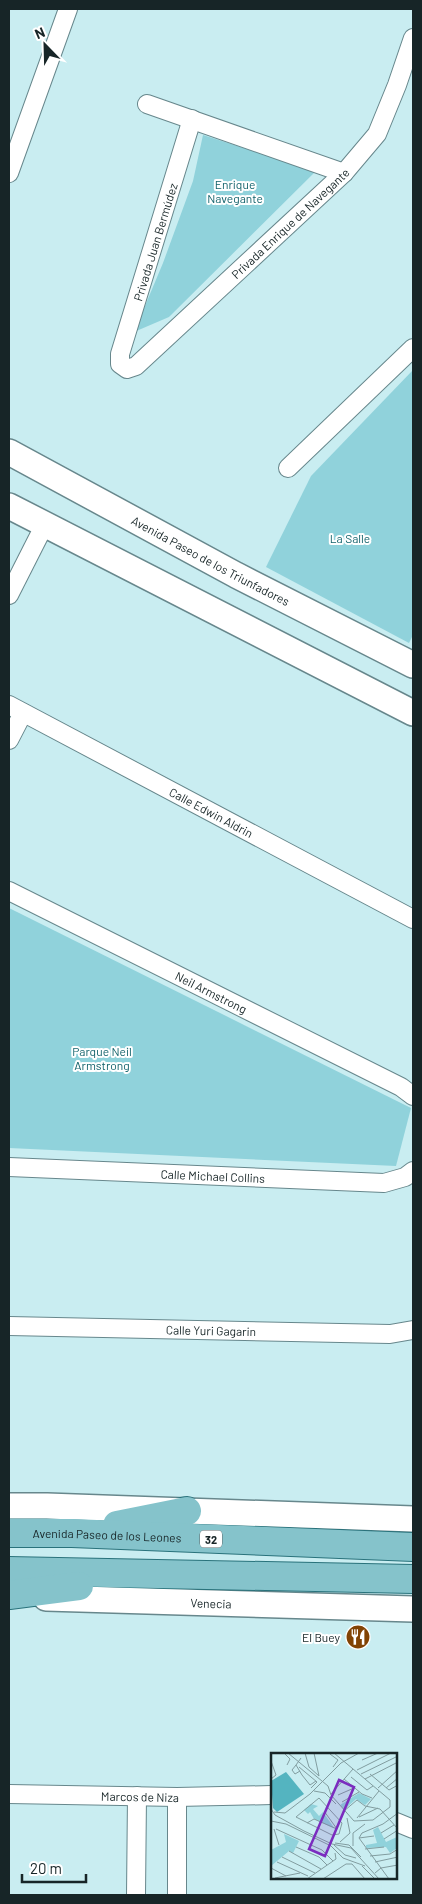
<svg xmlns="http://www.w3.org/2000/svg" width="422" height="1904" font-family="Barlow,sans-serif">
  <rect width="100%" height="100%" fill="#c9edf1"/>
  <g fill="#90d2db">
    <path d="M 203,135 L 316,171 L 169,317 L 134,332 L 163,263 L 193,181 Z"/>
    <path d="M 413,370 L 413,635 L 409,643 L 266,567 L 311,476 Z"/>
    <path d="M 9,908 L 411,1108 L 396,1166 L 9,1148 Z"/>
  </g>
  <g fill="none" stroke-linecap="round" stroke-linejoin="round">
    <defs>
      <g id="street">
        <path d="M 147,104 L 344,173"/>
        <path id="s1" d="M 192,119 L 120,354 L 120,364 L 127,369 L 136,366 L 344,173 L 377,134 L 397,85 L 413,38"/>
        <path d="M 9,173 L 68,9"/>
        <path d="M 288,468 L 413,348"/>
        <path d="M 9,595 L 45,524"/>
        <path id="s2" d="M 9,705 L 413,919"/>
        <path d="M 9,740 L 23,713"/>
        <path id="s3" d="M 9,891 L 401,1087 L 413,1096"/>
        <path id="s4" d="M 9,1167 L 384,1183 L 405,1177 L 413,1171"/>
        <path id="s5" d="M 9,1326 L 390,1334 L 413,1330"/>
        <path id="s6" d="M 9,1794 L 177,1797 L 272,1795"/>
        <path d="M 177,1797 L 177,1895"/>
        <path d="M 396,1822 L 413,1829"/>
        <path d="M 136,1895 L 137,1796"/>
      </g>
      <g id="secondary">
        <path id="s7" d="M 9,452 L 236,575 L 413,665"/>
        <path d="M 9,506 L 413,713"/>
        <path d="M 9,1506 L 47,1506 L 413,1519"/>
        <path id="s8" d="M 46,1598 L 413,1609"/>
      </g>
      <g id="primary">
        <path d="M 117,1525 L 187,1511"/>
        <path id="s9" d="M 9,1533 L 72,1533 L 413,1547"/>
        <path d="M 9,1571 L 413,1579"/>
        <path d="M 9,1595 L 79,1586"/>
      </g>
    </defs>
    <use href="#street" stroke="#67878c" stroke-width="20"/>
    <use href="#secondary" stroke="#67878c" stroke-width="28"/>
    <use href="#primary" stroke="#29727b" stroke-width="30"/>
    <use href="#street" stroke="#fff" stroke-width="18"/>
    <use href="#secondary" stroke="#fff" stroke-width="25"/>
    <use href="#primary" stroke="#85c3cb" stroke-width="28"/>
  </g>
  <defs>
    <symbol id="restaurant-disc" viewBox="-11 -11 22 22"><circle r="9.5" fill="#824304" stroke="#fff"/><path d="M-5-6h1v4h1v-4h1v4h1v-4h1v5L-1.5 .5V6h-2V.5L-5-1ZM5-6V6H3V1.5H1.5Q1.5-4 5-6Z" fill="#fff"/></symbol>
  </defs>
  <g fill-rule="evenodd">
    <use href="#restaurant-disc" x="344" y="1623" width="28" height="28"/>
  </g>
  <g text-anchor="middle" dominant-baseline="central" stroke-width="4" stroke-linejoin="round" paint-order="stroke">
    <rect fill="#fff" stroke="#5d6668" stroke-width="1" x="200" y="1530.5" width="22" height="17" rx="4"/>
    <g font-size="11" font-weight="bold" fill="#172527">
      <text x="211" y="1539">32</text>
    </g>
    <g font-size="12" fill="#12626b" stroke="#fff">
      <text x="235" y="184">Enrique<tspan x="235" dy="14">Navegante</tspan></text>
      <text x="350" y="538">La Salle</text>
      <text x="102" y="1051">Parque Neil<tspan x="102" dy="14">Armstrong</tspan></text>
    </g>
    <g font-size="12" fill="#172527" stroke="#fff">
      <text stroke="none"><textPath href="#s1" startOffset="484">Privada Enrique de Navegante</textPath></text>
      <text transform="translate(155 242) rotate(-73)">Privada Juan Bermúdez</text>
      <text stroke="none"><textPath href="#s7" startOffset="229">Avenida Paseo de los Triunfadores</textPath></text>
      <text stroke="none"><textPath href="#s2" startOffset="229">Calle Edwin Aldrin</textPath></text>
      <text stroke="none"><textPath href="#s3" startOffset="226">Neil Armstrong</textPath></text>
      <text stroke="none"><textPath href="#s4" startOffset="204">Calle Michael Collins</textPath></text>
      <text stroke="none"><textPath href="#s5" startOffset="202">Calle Yuri Gagarin</textPath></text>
      <text stroke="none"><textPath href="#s9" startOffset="98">Avenida Paseo de los Leones</textPath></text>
      <text stroke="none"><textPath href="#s8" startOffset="165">Venecia</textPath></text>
      <text stroke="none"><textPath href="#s6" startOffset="131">Marcos de Niza</textPath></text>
    </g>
    <g font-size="12" fill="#172527" stroke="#fff" text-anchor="end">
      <text x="340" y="1637">El Buey</text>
    </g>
  </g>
  <g transform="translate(271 1753)">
    <rect width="126" height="126" fill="#c9edf1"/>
    <path d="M 88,40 L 100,46 L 94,52 L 85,46 L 73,57 L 69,52 ZM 40,51 L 47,53 L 42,56 L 48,63 L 52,59 L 64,76 L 43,66 L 39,59 L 37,61 L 33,57 ZM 107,74 L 115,89 L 126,84 L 126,95 L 119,100 L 115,94 L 95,95 L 95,92 L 106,90 L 102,77 ZM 13,81 L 28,88 L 22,100 L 18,98 L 0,113 L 0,97 L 15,89 Z" fill="#90d2db"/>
    <path d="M 15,19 L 33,41 L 6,59 L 2,55 L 0,28 Z" fill="#54b4c0"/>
    <path fill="none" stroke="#829da0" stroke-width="1" d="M 13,0 L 19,6 L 16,12M 17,0 L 57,33 L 60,42 L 83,68 L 102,67 L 119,54 L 119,47 L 63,0M 34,0 L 38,14 L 48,23M 43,0 L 48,23M 59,1 L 67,7 L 62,14M 30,5 L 25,12 L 31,22 L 39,32 L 45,28M 91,7 L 107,0M 0,8 L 5,22 L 0,26M 25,12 L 21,17 L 24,21 L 29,18M 28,14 L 46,29 L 40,35M 86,17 L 120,0M 90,21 L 127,3M 99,21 L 118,37 L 127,32M 80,24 L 96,37 L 102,33M 73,26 L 91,41 L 101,45M 94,26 L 127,9M 107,35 L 127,17M 115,35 L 127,25M 43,38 L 54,40 L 65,51M 60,41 L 82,16M 67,42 L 83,35M 48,45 L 71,70 L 68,81 L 61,82 L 25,64 ZM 71,49 L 88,39M 0,56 L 4,62 L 33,78 L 61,91 L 80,95 L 108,126M 53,58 L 66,76M 73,58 L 86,47 L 94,53 L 109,56 L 127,76M 3,59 L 14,60 L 39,41 L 70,10 L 88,0M 88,64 L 107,55M 86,65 L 108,38M 0,68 L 15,71 L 58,92M 36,70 L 43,66 L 66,76M 3,76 L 8,92M 5,76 L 51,97 L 62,108M 110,80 L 123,72M 88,85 L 103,83M 113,86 L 127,77M 69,89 L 79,80 L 76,65M 64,90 L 78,92 L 90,104M 59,92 L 72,105 L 94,113M 63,92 L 74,102 L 85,105M 82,93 L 82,80 L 94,71M 25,94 L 48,104 L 56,112M 94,96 L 113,94M 18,98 L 50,116M 99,103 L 119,101 L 127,96M 11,104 L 44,120M 6,109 L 37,123M 104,109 L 127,104M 75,111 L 81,111 L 94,126M 91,113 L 104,126M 0,115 L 15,123M 104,120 L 110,115 L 127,112M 4,125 L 29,120M 36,126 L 65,106 L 64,100M 52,126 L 75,111M 118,126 L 88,85 L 91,80 L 112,71 L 127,60"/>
    <path fill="#7b2cbf" fill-opacity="0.15" stroke="#7b2cbf" stroke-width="2.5" d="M 68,27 L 83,34 L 54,103 L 38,96 Z"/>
    <rect width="126" height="126" fill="none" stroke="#172527" stroke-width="2.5"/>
  </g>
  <rect width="422" height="1904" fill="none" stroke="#172527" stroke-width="20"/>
  <g transform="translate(45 45) rotate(337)" stroke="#ffffff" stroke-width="4" paint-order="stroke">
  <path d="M0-4L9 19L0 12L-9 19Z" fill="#172527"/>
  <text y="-8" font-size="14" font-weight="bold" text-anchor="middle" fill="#172527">N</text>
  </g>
  <path d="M22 1874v8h64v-8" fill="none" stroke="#172527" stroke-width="2.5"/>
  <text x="30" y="1874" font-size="15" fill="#172527" stroke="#ffffff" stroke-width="4" paint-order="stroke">20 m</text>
</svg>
